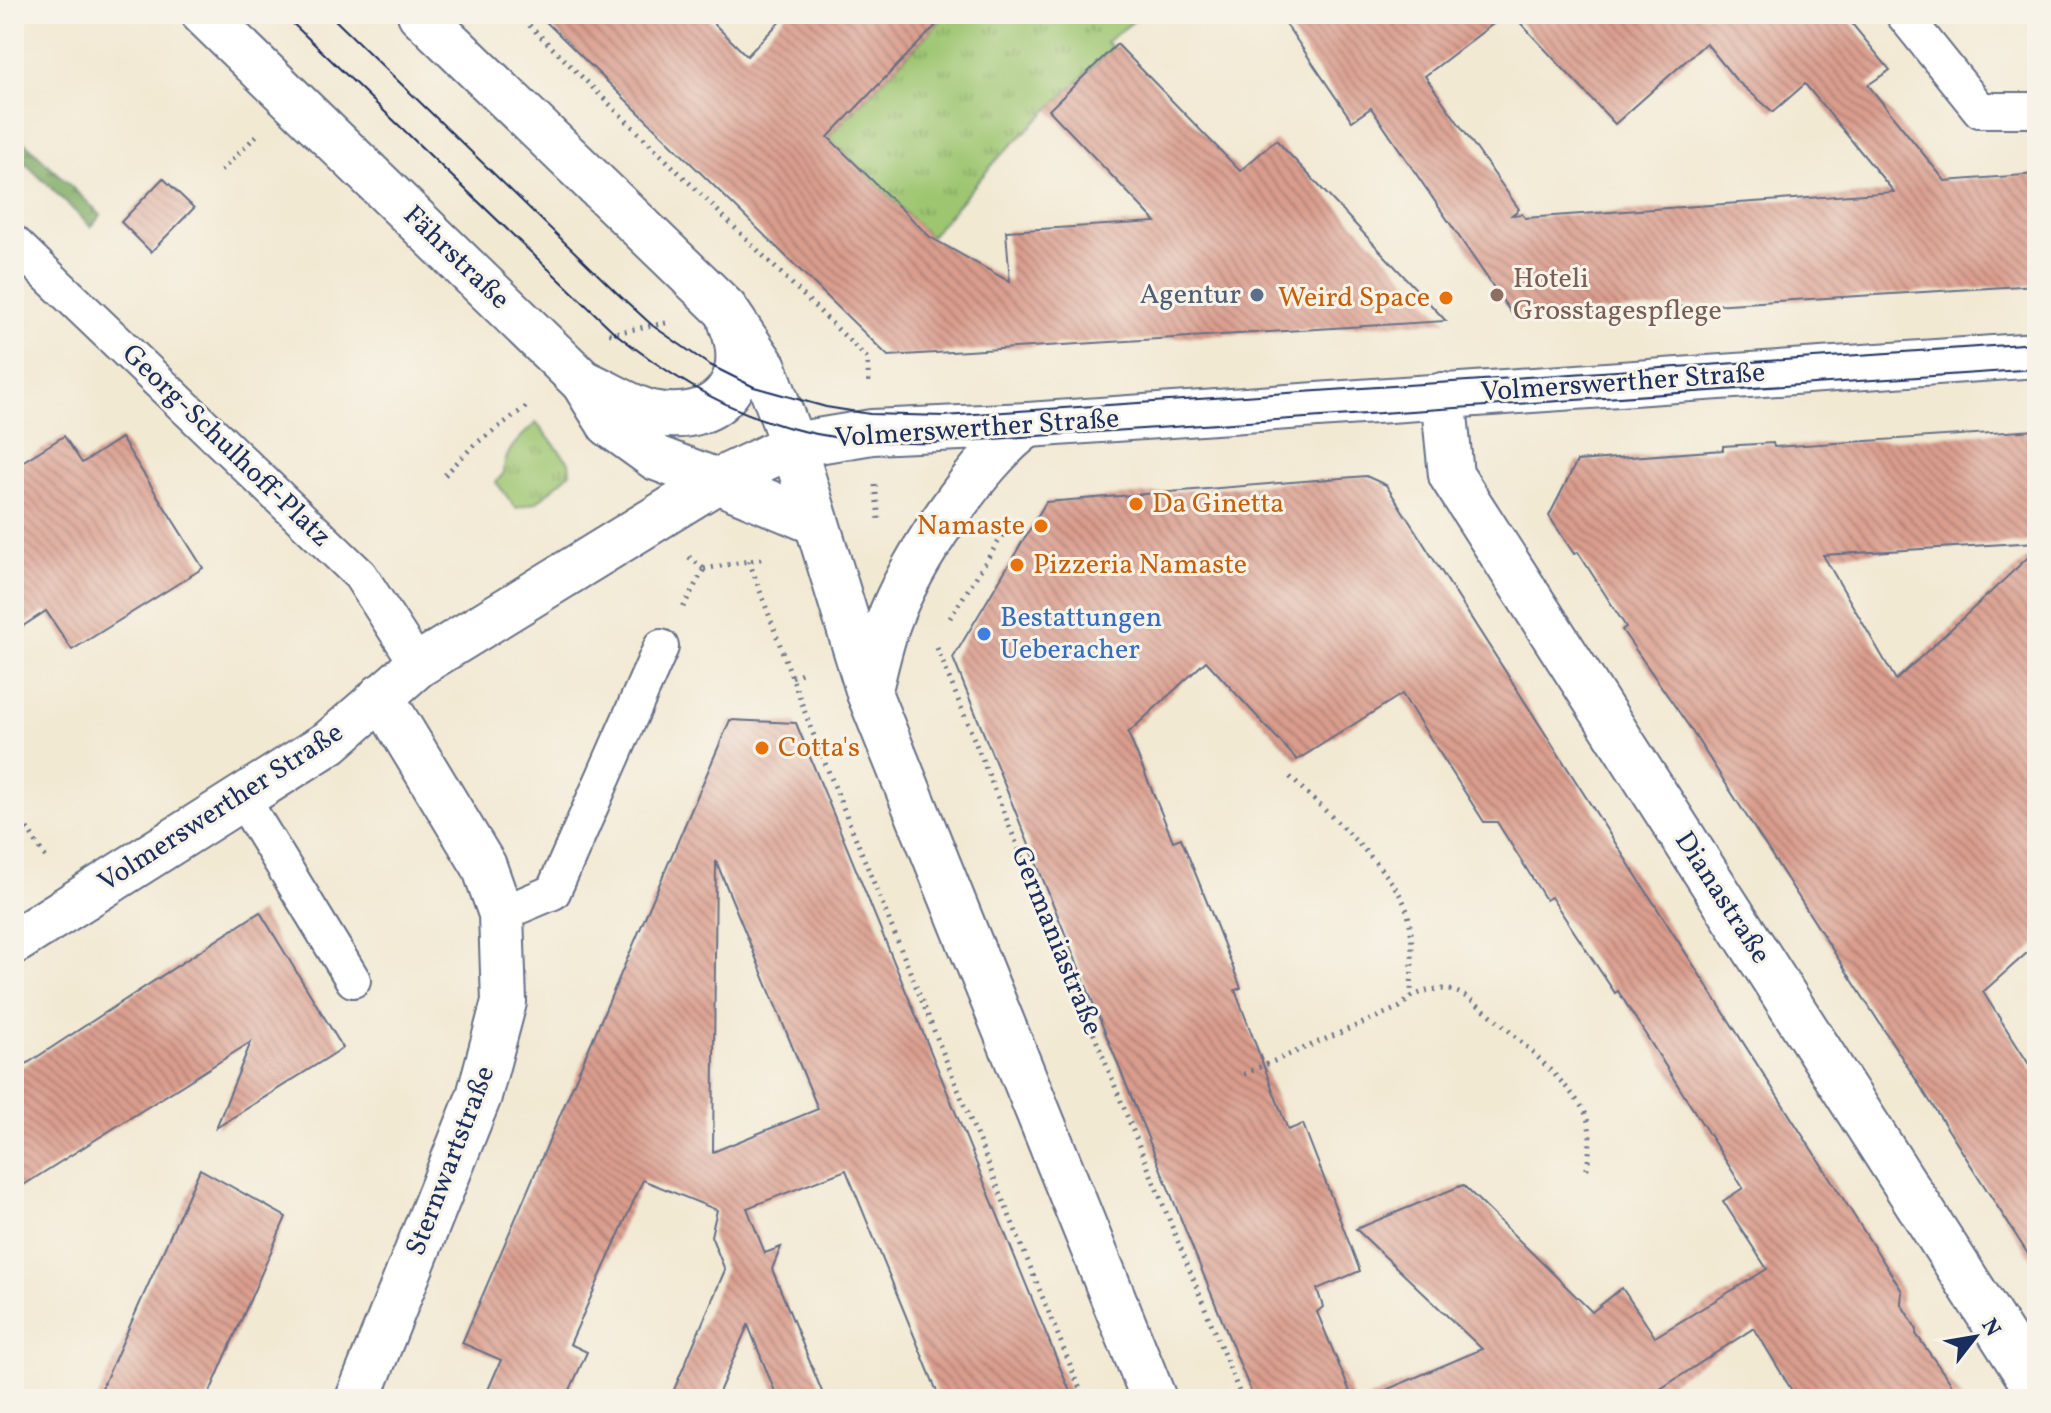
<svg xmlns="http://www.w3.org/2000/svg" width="2051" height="1413" font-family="Vollkorn,serif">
  <defs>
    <pattern id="grass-tufts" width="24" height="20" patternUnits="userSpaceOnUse" patternTransform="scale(2)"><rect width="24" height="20" fill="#9ec671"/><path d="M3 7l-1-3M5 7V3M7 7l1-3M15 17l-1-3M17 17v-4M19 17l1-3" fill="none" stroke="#80a160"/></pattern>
    <pattern id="forest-firs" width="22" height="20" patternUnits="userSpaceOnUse" patternTransform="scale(2)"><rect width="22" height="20" fill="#7eab63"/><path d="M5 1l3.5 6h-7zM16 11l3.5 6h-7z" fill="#668c55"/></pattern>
    <pattern id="building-back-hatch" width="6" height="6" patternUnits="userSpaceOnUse" patternTransform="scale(2)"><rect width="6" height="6" fill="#da9d8d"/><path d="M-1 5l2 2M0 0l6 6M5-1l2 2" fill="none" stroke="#b08076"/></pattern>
  </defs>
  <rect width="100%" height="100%" fill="#f7f3e8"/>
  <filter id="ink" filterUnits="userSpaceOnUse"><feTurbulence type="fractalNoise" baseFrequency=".0125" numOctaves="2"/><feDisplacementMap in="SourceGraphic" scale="16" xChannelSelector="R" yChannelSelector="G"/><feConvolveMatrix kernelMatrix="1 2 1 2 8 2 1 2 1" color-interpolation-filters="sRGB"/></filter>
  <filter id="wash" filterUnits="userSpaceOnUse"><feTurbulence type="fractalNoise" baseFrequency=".006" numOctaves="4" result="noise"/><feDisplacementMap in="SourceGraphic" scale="32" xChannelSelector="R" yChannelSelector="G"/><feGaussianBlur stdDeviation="1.8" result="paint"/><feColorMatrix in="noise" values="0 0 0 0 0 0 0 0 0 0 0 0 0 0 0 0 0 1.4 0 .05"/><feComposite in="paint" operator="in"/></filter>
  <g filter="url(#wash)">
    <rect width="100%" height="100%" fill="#f2e9d3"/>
    <g fill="url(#grass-tufts)" stroke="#5c7a68" stroke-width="2">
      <path d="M 947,14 L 1143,14 L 1106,42 L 1113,48 L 998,158 L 930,237 L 828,137 Z"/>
      <path d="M 536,423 L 569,462 L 570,473 L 537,502 L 516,508 L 496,482 L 504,473 C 503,451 520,438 536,423 Z"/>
    </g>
    <path fill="url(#forest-firs)" stroke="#4c6d60" stroke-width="2" d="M 14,132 L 101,215 L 91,227 L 14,152 Z"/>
    <g id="blocks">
      <g fill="url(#building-back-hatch)" fill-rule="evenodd">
        <path d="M 538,14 L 704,14 L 747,56 L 787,14 L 947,14 L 828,137 L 930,237 L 1010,282 L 1006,231 L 1156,222 L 1049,110 L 1117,44 L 1240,171 L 1276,140 L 1446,321 L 888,356 Z"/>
        <path d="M 1279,14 L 1506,14 L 1425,76 L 1519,209 L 1512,215 L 1522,214 L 1525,218 L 1894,192 L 1805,84 L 1773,112 L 1736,80 L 1706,43 L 1615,124 L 1512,14 L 1844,14 L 1890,70 L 1868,85 L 1945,181 L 2037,174 L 2037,285 L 1514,317 L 1371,108 L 1352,121 Z"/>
        <path d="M 163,178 L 194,208 L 151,252 L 121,222 Z"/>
        <path d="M 2037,430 L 2037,542 L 1823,555 L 1896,680 L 2037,549 L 2037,944 L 1983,992 L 2037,1077 L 2037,1268 L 1690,728 L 1622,630 L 1626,627 L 1578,552 L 1574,554 L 1549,516 L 1577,461 L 1723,450 L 1723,446 L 1773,443 L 1774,447 Z"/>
        <path d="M 64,436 L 82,463 L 121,438 L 203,568 L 72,650 L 46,611 L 14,632 L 14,467 Z"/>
        <path d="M 1366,476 L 1386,485 L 1876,1250 L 1902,1291 L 1901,1304 L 1917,1330 L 1916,1334 L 1962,1399 L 1797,1399 L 1754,1328 L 1645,1399 L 1365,1399 L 1482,1349 L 1356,1229 L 1463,1185 L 1592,1312 L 1622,1288 L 1655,1337 L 1767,1269 L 1723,1201 L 1743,1188 L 1618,991 L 1615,993 L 1551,897 L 1546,900 L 1497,822 L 1484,822 L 1402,694 L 1297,760 L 1206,661 L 1128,733 L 1173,841 L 1181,838 L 1209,907 L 1241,988 L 1235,990 L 1288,1130 L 1303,1124 L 1360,1271 L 1317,1289 L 1323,1307 L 1317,1312 L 1353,1399 L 1254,1399 L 953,658 L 1046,502 Z"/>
        <path d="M 730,720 L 796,723 L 1073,1399 L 940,1399 L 846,1170 L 747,1208 L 765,1253 L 781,1247 L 772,1269 L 825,1399 L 778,1399 L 748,1325 L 716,1399 L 670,1399 L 725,1270 L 711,1236 L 717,1210 L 643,1180 L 570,1344 L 587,1352 L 566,1399 L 484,1399 L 501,1360 L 462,1343 ZM 716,861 L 818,1109 L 713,1152 Z"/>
        <path d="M 260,912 L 343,1048 L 216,1128 L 251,1042 L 14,1191 L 14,1072 Z"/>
        <path d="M 200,1169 L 286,1217 L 207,1399 L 97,1399 Z"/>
      </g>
    </g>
  </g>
  <g filter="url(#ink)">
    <use href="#blocks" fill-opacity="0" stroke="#667087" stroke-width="2"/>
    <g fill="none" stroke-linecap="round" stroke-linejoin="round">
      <defs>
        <g id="lane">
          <path d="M 1903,14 L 1980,110 L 2037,110"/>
          <path d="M 14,243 L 360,575 L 418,665"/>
          <path d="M 242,798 L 353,980"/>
          <path d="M 501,914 L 553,892 L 661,647"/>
        </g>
        <g id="street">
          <path d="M 1443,395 L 1451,475 L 2037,1390"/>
          <path d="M 793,445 L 869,693 L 1154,1399"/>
          <path d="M 869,693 C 875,670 880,645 888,623 C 908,565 979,459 1028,425"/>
          <path d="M 14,942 L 330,742 L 418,665 L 717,481 L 815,522"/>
          <path d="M 358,1399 L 479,1096 L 504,1002 L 501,914 L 484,866 L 381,696"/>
        </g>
        <g id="secondary">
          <path d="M 204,14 L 583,382 L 609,424 L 656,458 L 717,481 L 793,445 L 872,432 L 1028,425 L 2037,355"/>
          <path d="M 420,14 L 725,309 L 764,367 L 793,445"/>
          <path d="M 583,382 C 605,391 629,408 652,413 C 715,426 756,383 731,323"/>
        </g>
      </defs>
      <use href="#lane" stroke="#667087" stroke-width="38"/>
      <use href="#street" stroke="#667087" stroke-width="48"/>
      <use href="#secondary" stroke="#667087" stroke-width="48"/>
      <g stroke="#667087" stroke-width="5" stroke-dasharray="2 6" stroke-linecap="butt">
        <path d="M 518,14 L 867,358 L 869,383"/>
        <path d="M 221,171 L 257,135"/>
        <path d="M 609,334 L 666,323"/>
        <path d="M 445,475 L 474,445 L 530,404"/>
        <path d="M 875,485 L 879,520"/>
        <path d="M 689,557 L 704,569"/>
        <path d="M 749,561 L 810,726 L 1084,1399"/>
        <path d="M 704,569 L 766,558"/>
        <path d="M 683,607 L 704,569"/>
        <path d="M 950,618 L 1009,525"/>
        <path d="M 937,648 L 1242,1399"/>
        <path d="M 792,677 L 802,673"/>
        <path d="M 14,808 L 48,861"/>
        <path d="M 1411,997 C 1428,989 1445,985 1463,995 C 1488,1008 1577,1090 1586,1115 C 1593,1135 1589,1154 1586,1175"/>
        <path d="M 1244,1074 L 1400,1007 L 1411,997 C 1411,969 1415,938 1407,911 C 1396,872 1317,804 1286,773"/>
      </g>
      <use href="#lane" stroke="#fff" stroke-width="34"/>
      <use href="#street" stroke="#fff" stroke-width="44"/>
      <use href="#secondary" stroke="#fff" stroke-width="44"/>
      <g stroke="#1b2f5e" stroke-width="2">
        <path d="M 283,14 L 615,333 C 717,414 802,446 933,443 L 2037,369"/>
        <path d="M 329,14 L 618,294 L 653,326 L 708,364 L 754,387 L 826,407 L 870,414 L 944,416 L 2037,343"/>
      </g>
    </g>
  </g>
  <circle fill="#5c6f8a" stroke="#f7f3e8" stroke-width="3" cx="1257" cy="295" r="8"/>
  <circle fill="#8d6e63" stroke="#f7f3e8" stroke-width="3" cx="1497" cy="295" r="8"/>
  <g fill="#e8710a" stroke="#f7f3e8" stroke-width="3">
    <circle cx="1446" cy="298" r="8"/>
    <circle cx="1136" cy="504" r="8"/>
    <circle cx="1041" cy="526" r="8"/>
    <circle cx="1017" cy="565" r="8"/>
    <circle cx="762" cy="748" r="8"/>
  </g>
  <circle fill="#3f7fe0" stroke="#f7f3e8" stroke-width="3" cx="984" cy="634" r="8"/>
  <g text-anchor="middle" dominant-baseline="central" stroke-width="6" stroke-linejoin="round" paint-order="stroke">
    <g font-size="28" fill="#1b2f5e" stroke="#f7f3e8">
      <text transform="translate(456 258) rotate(44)">Fährstraße</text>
      <text transform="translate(1623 383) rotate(-4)">Volmerswerther Straße</text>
      <text transform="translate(977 429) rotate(-4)">Volmerswerther Straße</text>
      <text transform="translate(226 446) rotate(44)">Georg-Schulhoff-Platz</text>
      <text transform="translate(221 808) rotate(-33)">Volmerswerther Straße</text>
      <text transform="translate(1722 898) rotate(57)">Dianastraße</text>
      <text transform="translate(1056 941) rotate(68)">Germaniastraße</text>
      <text transform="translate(451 1161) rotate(-69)">Sternwartstraße</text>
    </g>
    <g font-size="28" fill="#785e54" stroke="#f7f3e8" text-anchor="start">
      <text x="1513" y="279">Hoteli<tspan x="1513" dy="32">Grosstagespflege</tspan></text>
    </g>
    <g font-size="28" fill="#4e5e75" stroke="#f7f3e8" text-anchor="end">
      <text x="1241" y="295">Agentur</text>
    </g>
    <g font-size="28" fill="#c56008" stroke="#f7f3e8" text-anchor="start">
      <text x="1430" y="298" text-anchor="end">Weird Space</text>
      <text x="1152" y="504">Da Ginetta</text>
      <text x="1025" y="526" text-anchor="end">Namaste</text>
      <text x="1033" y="565">Pizzeria Namaste</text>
      <text x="778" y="748">Cotta's</text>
    </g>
    <g font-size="28" fill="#366cbe" stroke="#f7f3e8" text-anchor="start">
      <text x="1000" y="618">Bestattungen<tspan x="1000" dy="32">Ueberacher</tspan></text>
    </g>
  </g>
  <rect width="2051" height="1413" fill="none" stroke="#f7f3e8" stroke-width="48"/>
  <g transform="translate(1975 1337) rotate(59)" stroke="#f7f3e8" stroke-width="6" paint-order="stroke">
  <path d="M0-6L14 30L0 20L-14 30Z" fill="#1b2f5e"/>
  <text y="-12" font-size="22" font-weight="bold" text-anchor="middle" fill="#1b2f5e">N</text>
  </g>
</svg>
